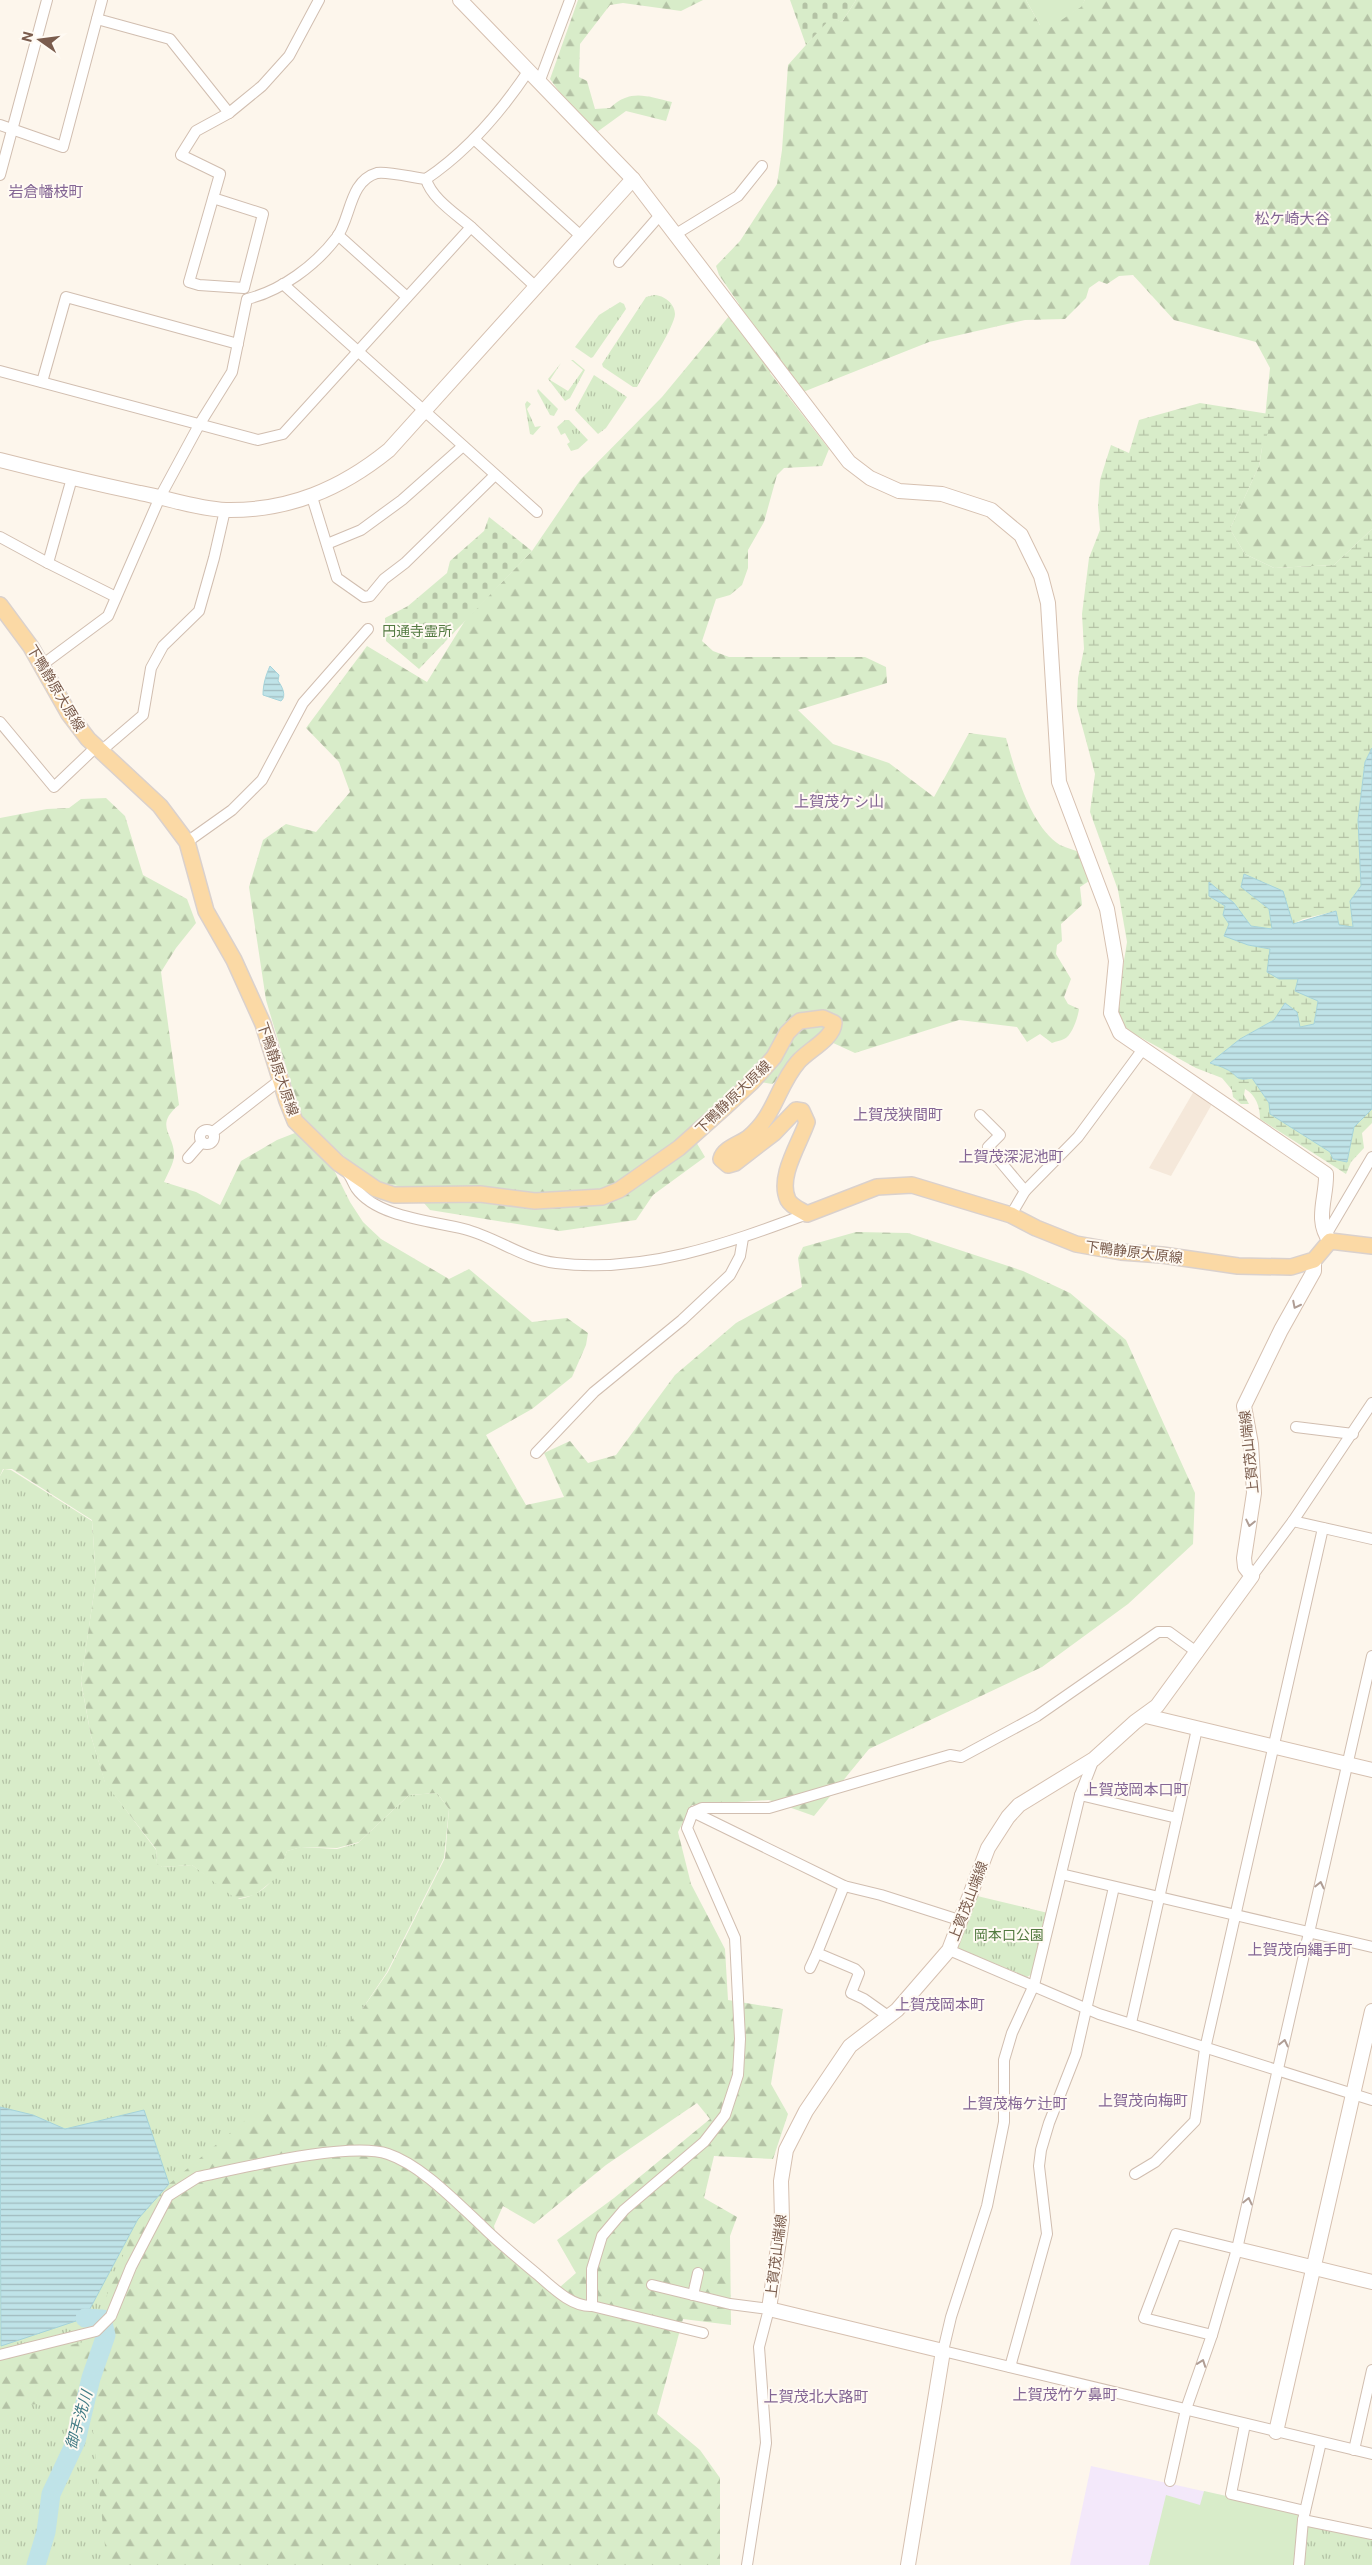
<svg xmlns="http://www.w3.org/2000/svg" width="1372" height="2565" font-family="Roboto,'Noto Sans JP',sans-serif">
  <defs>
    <pattern id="grass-tufts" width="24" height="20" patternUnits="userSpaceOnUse" patternTransform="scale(1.25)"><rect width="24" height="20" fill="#d8ecc9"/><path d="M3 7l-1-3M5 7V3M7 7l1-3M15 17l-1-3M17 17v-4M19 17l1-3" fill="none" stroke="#b4c2a5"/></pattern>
    <pattern id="forest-firs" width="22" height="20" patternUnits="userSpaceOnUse" patternTransform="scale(1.25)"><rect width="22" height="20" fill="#d8ecc9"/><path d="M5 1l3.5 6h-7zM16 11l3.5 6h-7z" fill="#b4c2a5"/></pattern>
    <pattern id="wetland-marsh" width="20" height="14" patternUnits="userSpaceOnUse" patternTransform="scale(1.25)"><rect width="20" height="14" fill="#d8ecc9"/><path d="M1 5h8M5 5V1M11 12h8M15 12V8" fill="none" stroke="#b4c2a5"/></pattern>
    <pattern id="cemetery-stones" width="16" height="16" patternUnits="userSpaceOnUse" patternTransform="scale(1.25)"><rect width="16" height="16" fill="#d8ecc9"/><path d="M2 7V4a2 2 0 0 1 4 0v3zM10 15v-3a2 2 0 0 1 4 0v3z" fill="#b4c2a5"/></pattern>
    <pattern id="water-rules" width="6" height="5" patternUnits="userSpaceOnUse" patternTransform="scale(1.25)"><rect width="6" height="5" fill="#bfe3e8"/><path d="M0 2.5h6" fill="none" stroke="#a0bbbe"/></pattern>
  </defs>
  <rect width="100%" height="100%" fill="#fdf6ec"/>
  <path fill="#f5e8da" d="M 1194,1091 L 1212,1104 L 1171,1176 L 1149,1168 Z"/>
  <path fill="#f3e8fa" d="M 1091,2466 L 1297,2512 L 1296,2565 L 1070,2565 Z"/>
  <g fill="url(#grass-tufts)">
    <path d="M 654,295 C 664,295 675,304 675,314 C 675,326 644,374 637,387 L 633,387 L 603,367 L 602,364 L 646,297 Z"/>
    <path d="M 620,302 L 624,304 L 626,309 L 593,357 L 591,358 L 575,347 L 599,315 Z"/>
    <path d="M 571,360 L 573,360 L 585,370 L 570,398 L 565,401 L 548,379 L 561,363 L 550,380 L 568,391 L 583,370 Z"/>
    <path d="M 594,375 L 627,397 L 606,428 L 598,434 L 575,410 Z"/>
    <path d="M 538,389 L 558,409 L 554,416 L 550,415 L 537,391 Z"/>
    <path d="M 527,401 L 531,404 L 527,409 L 535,427 L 541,426 L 533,435 L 530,434 L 525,404 Z"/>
    <path d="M 565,420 L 569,420 L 588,440 L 578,449 L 571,451 L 567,444 L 570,442 L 565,433 L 561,435 L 557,427 Z"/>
    <path d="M 4,1469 L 11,1470 L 92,1521 L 96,1579 L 81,1682 L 91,1736 L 105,1782 L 156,1850 L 157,1863 L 162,1867 L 192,1865 L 239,1899 C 269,1893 277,1876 287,1851 L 301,1847 L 337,1849 L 358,1843 L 409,1795 L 437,1793 L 449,1809 L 444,1858 L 387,1972 L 355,2020 L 125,2565 L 0,2565 L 0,1476 Z"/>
    <path d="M 973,1895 L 1048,1913 L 1034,1973 L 1027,1977 L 953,1946 Z"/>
    <path d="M 1307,2525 L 1372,2538 L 1372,2565 L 1304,2565 Z"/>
  </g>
  <g fill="url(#forest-firs)" fill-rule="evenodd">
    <path d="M 578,0 L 703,0 L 681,11 L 623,3 L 610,5 L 580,44 L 579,77 L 587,81 L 595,109 L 610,108 C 631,88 648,97 672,102 L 666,121 L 626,111 L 597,132 L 563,97 L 550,79 Z"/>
    <path d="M 856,0 L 1026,0 L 1040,25 C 1056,19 1076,15 1085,0 L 1372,0 L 1372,529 L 1334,565 L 1274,568 L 1245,554 L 1230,529 L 1259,466 L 1262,448 L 1270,368 L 1256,342 L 1174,320 L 1133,275 L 1119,276 L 1107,284 L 1099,281 L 1089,288 L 1086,298 L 1065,319 L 1025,320 L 929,342 L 803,392 L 779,359 L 770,373 L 829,449 L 822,466 L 784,468 L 777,475 L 764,522 L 748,550 L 748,568 L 742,585 L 730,595 L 716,599 L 702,641 L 713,651 L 729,657 L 865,657 L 886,667 L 887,683 L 798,710 L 833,744 L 889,763 L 934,797 L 969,733 L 1006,738 C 1015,770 1030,826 1060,845 C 1066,848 1075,850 1082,853 L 1089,881 L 1080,887 L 1082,905 L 1061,924 L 1062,941 L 1057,945 L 1056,954 L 1071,979 L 1064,997 L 1068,1004 L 1079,1009 C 1078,1017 1072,1036 1064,1039 C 1060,1041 1057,1041 1052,1043 L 1040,1034 L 1027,1042 L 1017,1027 L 959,1020 L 855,1053 L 831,1042 L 772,1084 L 744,1079 L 689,1130 L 705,1157 L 653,1195 L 636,1220 L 560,1231 L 430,1210 L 411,1188 L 379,1183 L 358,1170 L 292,1106 L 292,1087 L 266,1000 L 249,887 L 263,840 L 286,824 L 316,832 L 350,792 L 339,762 L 306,728 L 367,646 L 427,682 L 466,619 L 532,551 L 581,479 L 662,397 L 739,304 L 719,275 L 716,266 L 740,241 L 777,184 L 782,150 L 788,65 L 831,17 L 842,22 Z"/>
    <path d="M 106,798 L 125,816 L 143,875 L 187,899 L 196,923 L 176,948 L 161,972 L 179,1105 C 153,1126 175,1134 174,1156 C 174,1163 167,1175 164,1182 L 196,1192 L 220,1205 L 241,1161 L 277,1140 L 300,1131 L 321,1144 L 350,1202 L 363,1222 L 381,1239 L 449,1279 L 469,1269 L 532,1322 L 567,1318 L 588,1333 L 586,1345 L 572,1377 L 532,1409 L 486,1435 L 526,1505 L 564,1497 L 544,1453 L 570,1441 L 588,1463 L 616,1455 L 675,1375 L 736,1323 L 802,1287 L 798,1258 L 803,1247 L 856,1232 L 908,1233 L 1023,1271 L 1070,1293 L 1126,1340 L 1195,1493 L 1193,1544 L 1128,1604 L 1042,1667 L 869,1749 L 814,1816 L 769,1800 L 692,1805 L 678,1832 L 691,1884 L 725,1949 L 728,2000 L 783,2009 L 771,2084 L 788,2114 L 773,2159 L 714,2156 L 704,2198 L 737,2217 L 730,2236 L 731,2325 L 683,2319 L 657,2414 L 700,2450 L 720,2478 L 720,2565 L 107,2565 L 91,2412 L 104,2302 L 138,2219 L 169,2184 L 291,2082 L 363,2008 L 388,1972 L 445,1858 L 449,1809 L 437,1793 L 409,1795 L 359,1842 L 337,1848 L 302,1847 L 287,1851 L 277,1877 L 255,1895 L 236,1899 L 192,1865 L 162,1867 L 157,1864 L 156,1849 L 105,1783 L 91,1736 L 81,1681 L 96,1579 L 92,1520 L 12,1469 L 3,1469 L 0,1476 L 0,818 L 47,809 L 69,808 L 81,799 ZM 697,2103 L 710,2119 L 614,2198 L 557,2240 L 576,2273 L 552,2294 L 499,2247 L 494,2226 L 503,2206 L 534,2224 L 606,2165 Z"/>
    <path d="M 97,2339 L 71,2417 L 36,2404 L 8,2409 L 0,2421 L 0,2361 Z"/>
  </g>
  <path fill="url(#wetland-marsh)" d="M 1200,403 L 1275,415 L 1262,448 L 1259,466 L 1230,529 L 1245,554 L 1274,568 L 1334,565 L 1372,529 L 1372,748 L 1365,762 L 1358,820 L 1361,886 L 1350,901 L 1353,927 L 1339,925 L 1336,911 L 1303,919 L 1293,924 L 1241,887 L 1269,909 L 1273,930 L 1251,926 L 1234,903 L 1209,896 L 1225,906 L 1248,945 L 1271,949 L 1279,979 L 1299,979 L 1318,1000 L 1314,1024 L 1300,1027 L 1285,1004 L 1274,1020 L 1240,1039 L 1210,1063 C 1215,1065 1222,1066 1226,1069 C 1238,1075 1237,1082 1252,1078 L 1269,1103 L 1330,1152 L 1333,1159 L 1347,1161 L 1354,1127 L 1372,1109 L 1372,1123 L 1362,1133 L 1364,1148 L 1351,1162 L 1346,1174 L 1260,1119 C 1260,1107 1256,1095 1245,1089 L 1244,1095 L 1249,1104 L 1241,1104 L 1233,1097 L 1232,1090 L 1222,1078 L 1196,1068 L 1127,1030 L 1120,1020 L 1117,1004 L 1127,942 L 1118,890 L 1090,812 L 1095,774 L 1077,707 L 1078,678 L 1084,649 L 1082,614 L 1089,558 L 1100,530 L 1098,507 L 1100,480 L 1111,445 L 1129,453 L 1139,420 Z"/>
  <g fill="url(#cemetery-stones)">
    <path d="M 790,0 L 856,0 L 842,22 L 831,18 L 806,45 Z"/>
    <path d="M 489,517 L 532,551 L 419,669 L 386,641 L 385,618 L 408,606 L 447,573 L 450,561 L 484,531 Z"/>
  </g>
  <g fill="#d8ecc9">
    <path d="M 1026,0 L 1085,0 L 1081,7 L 1048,29 L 1040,25 Z"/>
    <path d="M 1204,2491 L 1297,2512 L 1300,2516 L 1295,2565 L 1149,2565 L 1166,2495 L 1200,2505 Z"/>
  </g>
  <g fill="url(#water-rules)" stroke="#a5d3da">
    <path d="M 270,666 L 279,675 L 278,681 C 282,686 287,696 281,701 L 263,695 C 263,684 266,675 270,666 Z"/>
    <path d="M 1372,748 L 1372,1109 L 1354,1127 L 1347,1162 L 1333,1159 L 1330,1152 L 1270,1114 L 1269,1103 L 1252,1078 C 1234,1082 1239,1075 1226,1069 C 1221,1066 1215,1065 1210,1063 L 1240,1039 L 1274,1020 L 1285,1003 L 1297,1012 L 1300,1027 L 1314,1024 L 1318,1001 L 1295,991 L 1298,979 L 1279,979 L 1267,972 L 1270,949 L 1248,945 L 1224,936 L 1229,924 L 1223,915 L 1225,906 L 1209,896 L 1209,882 L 1234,903 L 1251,926 L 1272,929 L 1269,909 L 1241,887 L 1244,874 L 1283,891 L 1293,924 L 1336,911 L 1339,925 L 1353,927 L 1350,901 L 1361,886 L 1358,820 L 1365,762 Z"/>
    <path d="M 0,2107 L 33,2115 L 65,2129 L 144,2110 L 169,2184 L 138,2219 L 85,2318 L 1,2346 Z"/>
  </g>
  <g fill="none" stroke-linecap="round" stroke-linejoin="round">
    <path stroke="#bfe3e8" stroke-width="19" d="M 36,2565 L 46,2532 L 51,2494 L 76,2441 L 91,2378 L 106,2335 L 102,2319 L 85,2318"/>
    <defs>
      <g id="street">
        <path d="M 97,19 L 170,39 L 229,113 L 262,86 L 289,56 L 319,0"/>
        <path d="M 540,80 L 570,0"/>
        <path d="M 0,125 L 63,147 L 102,0"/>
        <path d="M 474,139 L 582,237"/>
        <path d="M 0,175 L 47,0"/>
        <path d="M 426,179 C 431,198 456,214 471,227"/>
        <path d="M 213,198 L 263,214 L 244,288 L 199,285 L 189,282 L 220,174 L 181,155 L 196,131 L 229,113"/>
        <path d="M 676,234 L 738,196 L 762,166"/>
        <path d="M 338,235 L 407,297"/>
        <path d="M 619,262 L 660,215"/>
        <path d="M 283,284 L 537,512"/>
        <path d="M 0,371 L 258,440 L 283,434 L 471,227 L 537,288"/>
        <path d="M 42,382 L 66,297 L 238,344"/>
        <path d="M 72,478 L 48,563 L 116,597"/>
        <path d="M 312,497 L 337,578 L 364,597 L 370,596 L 384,579 L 405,563 L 495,475"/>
        <path d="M 0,537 L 48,563"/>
        <path d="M 327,544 L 361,530 L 402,500 L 463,446"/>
        <path d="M 42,665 L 108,616 L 160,497 L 199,425 L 232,372 L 247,299 C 281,291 316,265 337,237 C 351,218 349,181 377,173 C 387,171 415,178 426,179 C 469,150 501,112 529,70"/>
        <path d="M 0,722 L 54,787 L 96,747"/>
        <path d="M 101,751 L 143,715 L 151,668 L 163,646 L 199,611 L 214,558 L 225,510"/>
        <path d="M 187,842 L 232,810 L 262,780 L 303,703 L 368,629"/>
        <path d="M 980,1115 L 1000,1135 L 988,1147 L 1025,1191"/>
        <circle cx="207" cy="1137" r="7"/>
        <path d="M 213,1132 L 280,1080"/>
        <path d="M 188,1158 L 202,1142"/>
        <path d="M 347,1172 C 351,1177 353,1183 356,1188 C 376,1217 432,1221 464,1229 C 496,1237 523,1259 556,1263 C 644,1274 726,1244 807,1214"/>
        <path d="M 1011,1215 L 1025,1191 L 1078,1137 L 1143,1049"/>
        <path d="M 1326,1235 L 1372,1157"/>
        <path d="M 1296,1427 L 1353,1434"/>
        <path d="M 536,1453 L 594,1392 L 682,1320 L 730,1275 L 740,1256 L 743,1238"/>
        <path d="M 1293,1521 L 1372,1539"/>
        <path d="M 1252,1576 L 1293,1521 L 1372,1403"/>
        <path d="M 1094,1759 L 1080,1795 L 1034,1985 L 1012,2033 L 1004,2060 L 1004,2122 L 987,2206 L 951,2317 L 943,2351 L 1372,2454"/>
        <path d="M 1080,1795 L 1177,1818"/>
        <path d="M 693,1812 L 702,1808 L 769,1808 L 950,1755 L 961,1757 L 1037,1716 L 1158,1632 L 1169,1632 L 1198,1653"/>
        <path d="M 1061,1874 L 1372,1947"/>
        <path d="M 844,1886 L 817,1953 L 855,1969 L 859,1973 L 851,1993 L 864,1999 L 888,2016"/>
        <path d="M 949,1950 L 1099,2014 L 1372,2100"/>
        <path d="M 810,1968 L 817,1953"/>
        <path d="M 1131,2023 L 1197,1729"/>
        <path d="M 1135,2174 L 1155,2162 L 1195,2121 L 1205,2049 L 1323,1528"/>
        <path d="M 652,2285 L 730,2304 L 769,2309 L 759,2347 L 766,2443 L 747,2565"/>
        <path d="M 693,2295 L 698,2273"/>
        <path d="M 592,2306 L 592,2269 L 602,2236 L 624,2210 L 704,2142 L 725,2115 L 738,2075 L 740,2039 L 735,1938 L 687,1828 L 693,1812 L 844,1886 L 881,1895 L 959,1920"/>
        <path d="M 1212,2335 L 1144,2318 L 1176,2234 L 1237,2249"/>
        <path d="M 0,2355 L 96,2331 L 111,2316 L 131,2267 L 168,2196 L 198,2177 C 241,2168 350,2141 388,2154 C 421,2165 456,2202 481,2225 C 499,2243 519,2259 538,2275 C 553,2288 572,2307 592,2306 L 703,2333"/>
        <path d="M 1010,2367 L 1047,2234 L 1039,2166 L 1041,2150 L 1049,2123 L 1076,2054 L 1114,1887"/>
        <path d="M 1245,2424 L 1231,2494 L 1305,2511"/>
        <path d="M 1354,2450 L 1372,2370"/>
        <path d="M 1170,2481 L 1186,2409 L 1212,2335 L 1237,2249 L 1372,1656"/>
        <path d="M 1303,2520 L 1372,2534"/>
        <path d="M 1299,2565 L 1303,2520 L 1321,2442"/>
      </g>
      <g id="secondary">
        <path d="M 460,0 L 633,179 L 849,462 L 870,478 L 899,491 L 942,494 L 991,510 L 1021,535 L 1041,576 L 1048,603 L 1059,782 L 1107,909 L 1116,961 L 1111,1013 L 1120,1033 L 1326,1174 C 1327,1197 1314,1220 1330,1241"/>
        <path d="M 0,460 C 47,472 93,483 140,493 C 168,498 197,509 226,510 C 289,511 341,489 389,450 L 633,179"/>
        <path d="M 1146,1716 L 1372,1770"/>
        <path d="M 1237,2249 L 1372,2282"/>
        <path d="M 1276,2432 L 1372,2011"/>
        <path d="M 908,2565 L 943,2351 L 769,2309 L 782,2220 L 781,2181 L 786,2150 L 806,2111 L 850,2046 L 897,2010 L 949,1950 L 988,1848 L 1008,1817 L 1019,1805 L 1094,1759 L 1135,1722 L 1157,1706 L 1252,1576 L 1245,1567 L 1244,1558 L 1254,1493 L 1251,1444 L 1244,1406 L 1281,1330 L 1314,1271 L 1314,1260"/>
      </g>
      <path id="primary" d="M 0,605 L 31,647 L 69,714 L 88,739 L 160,806 L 187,842 L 206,911 L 234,960 L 263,1024 L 287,1101 L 295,1121 L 338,1163 L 376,1189 L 394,1195 L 480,1194 L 535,1201 L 602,1197 L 619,1190 L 679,1148 L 725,1107 L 751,1083 L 774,1057 L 787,1033 L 796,1024 L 800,1021 L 823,1018 L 834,1023 C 833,1039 808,1050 798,1062 C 777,1086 776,1115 748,1138 C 740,1144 724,1148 721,1159 L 728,1165 L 735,1163 L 774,1133 L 796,1110 L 802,1111 L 807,1122 C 800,1143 777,1177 788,1200 C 792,1207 801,1210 807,1214 L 877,1187 L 912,1185 L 1011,1215 L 1036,1228 L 1076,1244 L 1121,1252 L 1162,1255 L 1238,1266 L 1291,1267 L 1314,1260 L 1330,1241 L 1372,1246"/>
    </defs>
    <use href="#street" stroke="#d1beb0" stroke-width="12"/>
    <use href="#secondary" stroke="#d6c0b0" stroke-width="16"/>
    <use href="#primary" stroke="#dad1cd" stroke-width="18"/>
    <use href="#street" stroke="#fff" stroke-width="10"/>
    <use href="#secondary" stroke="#fff" stroke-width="14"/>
    <use href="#primary" stroke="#fbd9a5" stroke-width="15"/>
  </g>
  <defs><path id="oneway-chevron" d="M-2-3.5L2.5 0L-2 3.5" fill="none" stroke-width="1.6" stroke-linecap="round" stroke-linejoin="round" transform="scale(1.25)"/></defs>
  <g stroke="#af9d94">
    <use href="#oneway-chevron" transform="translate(1296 1305) rotate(117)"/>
    <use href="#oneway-chevron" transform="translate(1250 1523) rotate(102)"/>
    <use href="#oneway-chevron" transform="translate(1320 1885) rotate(-77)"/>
    <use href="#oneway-chevron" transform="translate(1284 2043) rotate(-77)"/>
    <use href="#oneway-chevron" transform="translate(1248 2201) rotate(-77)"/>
    <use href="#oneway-chevron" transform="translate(1202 2363) rotate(-70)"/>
  </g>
  <g text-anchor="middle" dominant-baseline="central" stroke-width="4" stroke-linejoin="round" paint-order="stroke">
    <g font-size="14" fill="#537a41" stroke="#fffaf3">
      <text x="417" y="631">円通寺霊所</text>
      <text x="1009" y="1935">岡本口公園</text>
    </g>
    <g font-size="14" fill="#7a5c4d" stroke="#fffaf3">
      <text transform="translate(56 688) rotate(59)">下鴨静原大原線</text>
      <text transform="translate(278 1069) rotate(71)">下鴨静原大原線</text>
      <text transform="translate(733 1097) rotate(-44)">下鴨静原大原線</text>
      <text transform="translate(1134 1252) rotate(7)">下鴨静原大原線</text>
      <text transform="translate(1249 1452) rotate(-96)">上賀茂山端線</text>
      <text transform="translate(968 1901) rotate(-69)">上賀茂山端線</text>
      <text transform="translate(776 2256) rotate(-83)">上賀茂山端線</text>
    </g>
    <g font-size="15" fill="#846695" stroke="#fffaf3">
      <text x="46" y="192">岩倉幡枝町</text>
      <text x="1292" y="219">松ケ崎大谷</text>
      <text x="839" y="802">上賀茂ケシ山</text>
      <text x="898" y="1115">上賀茂狭間町</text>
      <text x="1011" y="1157">上賀茂深泥池町</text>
      <text x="1136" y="1790">上賀茂岡本口町</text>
      <text x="1300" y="1950">上賀茂向縄手町</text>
      <text x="940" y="2005">上賀茂岡本町</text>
      <text x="1143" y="2101">上賀茂向梅町</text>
      <text x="1015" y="2104">上賀茂梅ケ辻町</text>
      <text x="1065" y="2395">上賀茂竹ケ鼻町</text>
      <text x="816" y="2397">上賀茂北大路町</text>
    </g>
    <g font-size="15" font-style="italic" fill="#437c86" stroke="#fffaf3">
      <text transform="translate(79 2420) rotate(-74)">御手洗川</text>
    </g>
  </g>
  <g transform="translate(40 40) rotate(284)" stroke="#fffaf3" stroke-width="4" paint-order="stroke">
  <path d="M0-4L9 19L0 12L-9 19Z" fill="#7a5c4d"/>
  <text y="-8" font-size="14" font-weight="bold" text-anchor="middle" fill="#7a5c4d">N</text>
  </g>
</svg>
